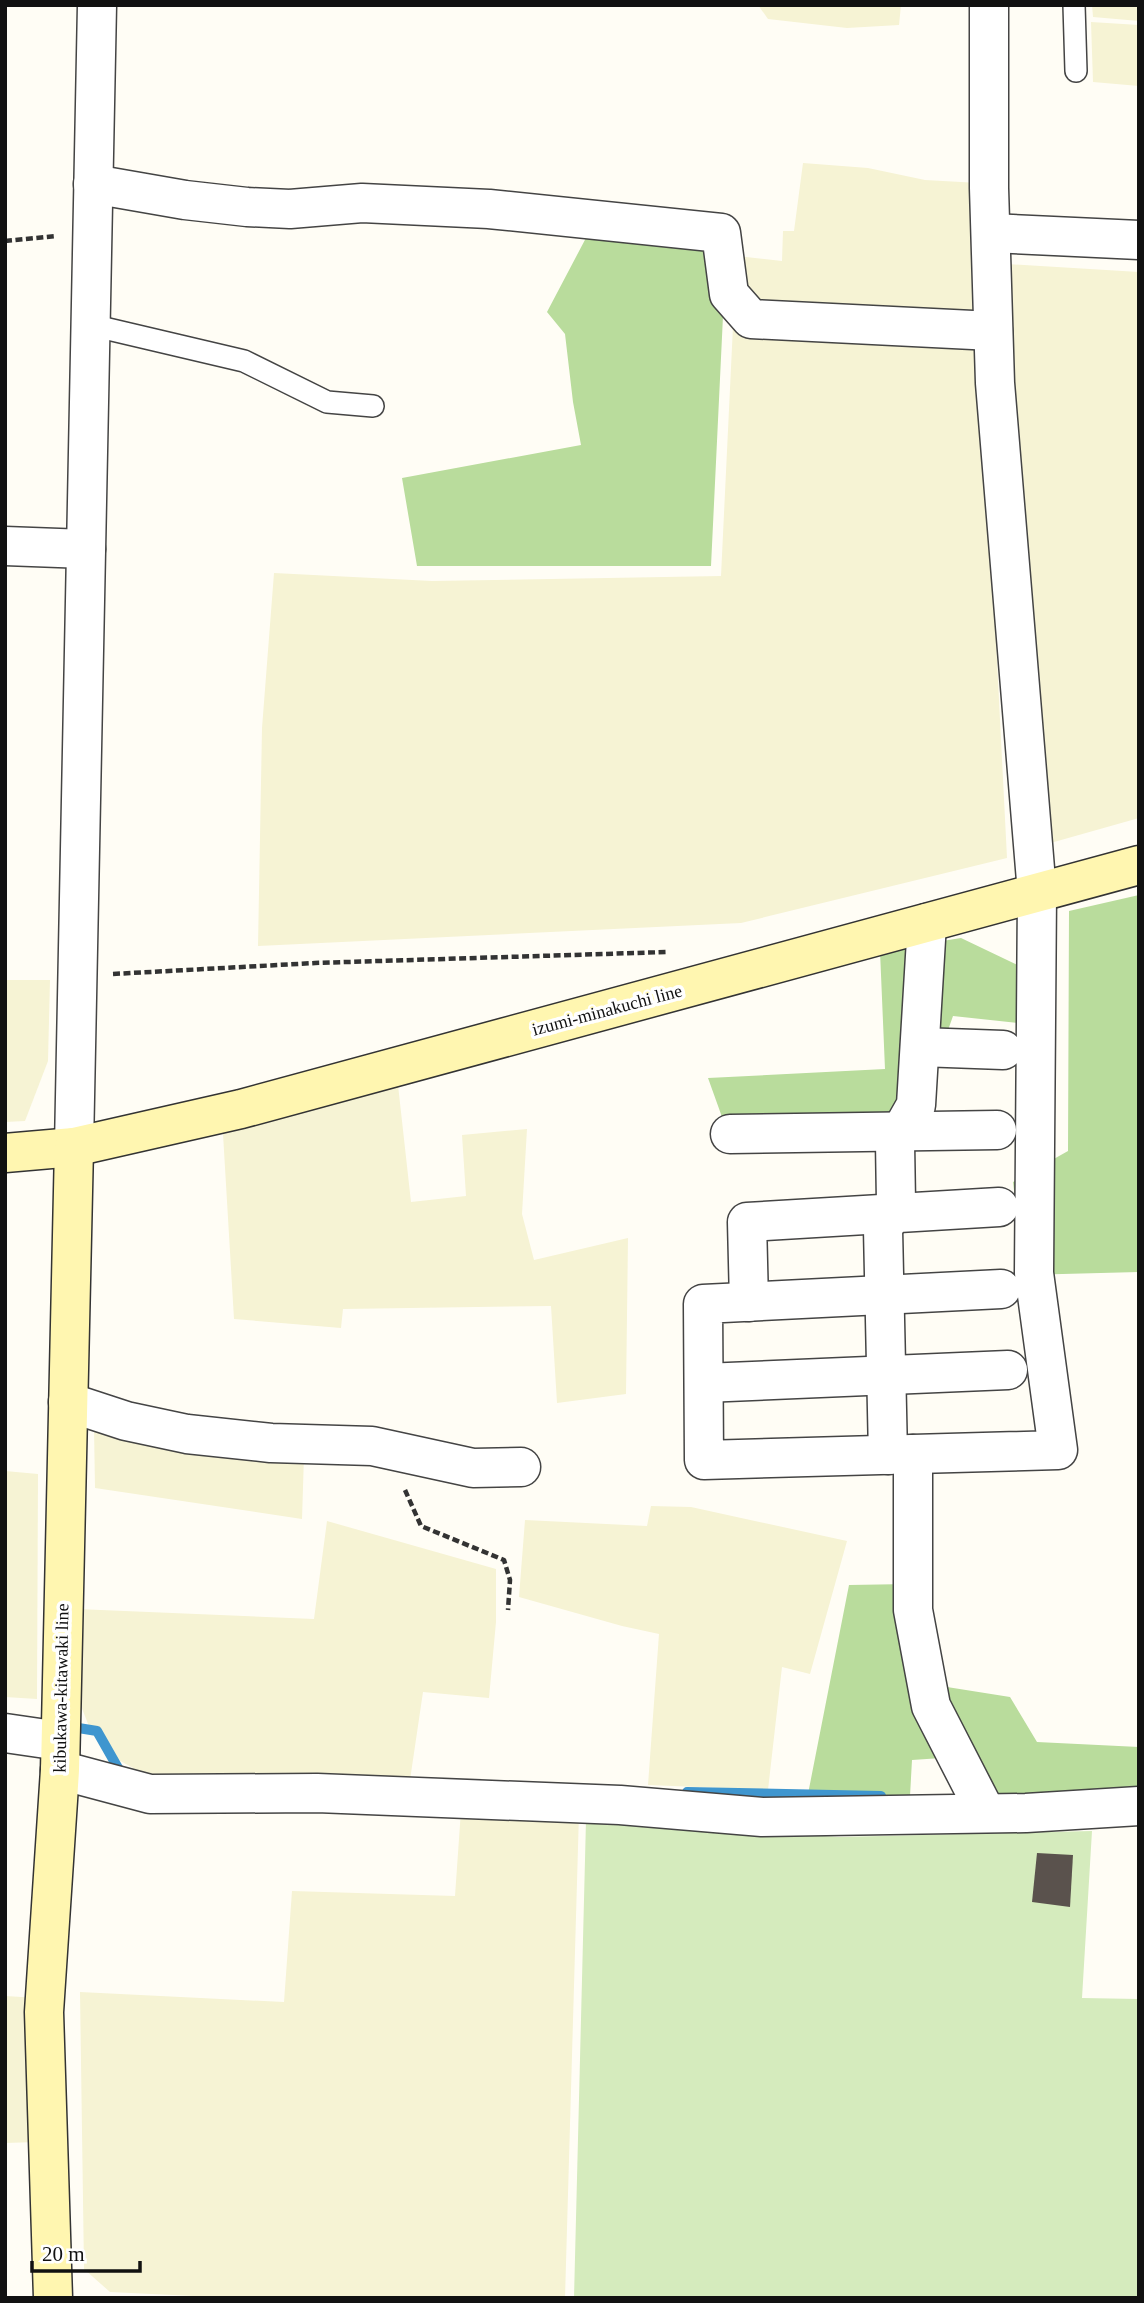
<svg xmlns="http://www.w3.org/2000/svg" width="1144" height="2303" font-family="Georgia,serif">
  <rect width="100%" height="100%" fill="#fffdf5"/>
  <g fill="#f6f3d4">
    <path d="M 758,5 L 901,5 L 899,25 L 847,28 L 768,19 Z"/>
    <path d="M 1092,5 L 1139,5 L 1139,21 L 1093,17 Z"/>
    <path d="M 1091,22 L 1139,25 L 1139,86 L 1093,82 Z"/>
    <path d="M 803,163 L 868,168 L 925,180 L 979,183 L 974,320 L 757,311 L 737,292 L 737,256 L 782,261 L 783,231 L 794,231 Z"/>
    <path d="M 1007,264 L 1139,272 L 1139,818 L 1047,844 L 1009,363 Z"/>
    <path d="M 733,326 L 981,344 L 1007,858 L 741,923 L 258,946 L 262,728 L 274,573 L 432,581 L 721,576 Z"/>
    <path d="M 5,980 L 50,980 L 48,1061 L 25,1121 L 5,1122 Z"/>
    <path d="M 398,1085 L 411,1202 L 466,1196 L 462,1135 L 527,1129 L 522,1214 L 534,1260 L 628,1238 L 626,1394 L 557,1403 L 551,1306 L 343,1309 L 341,1328 L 234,1319 L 223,1134 Z"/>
    <path d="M 94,1428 L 304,1456 L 302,1519 L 95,1488 Z"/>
    <path d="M 5,1471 L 38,1474 L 37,1699 L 5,1697 Z"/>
    <path d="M 651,1506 L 691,1507 L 847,1541 L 810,1674 L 782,1667 L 768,1790 L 648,1785 L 659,1634 L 622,1626 L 519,1597 L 525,1520 L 647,1526 Z"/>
    <path d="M 327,1521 L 496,1569 L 496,1622 L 489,1698 L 423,1692 L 410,1780 L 144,1774 L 115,1758 L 92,1734 L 81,1706 L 77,1609 L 314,1619 Z"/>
    <path d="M 461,1810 L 579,1813 L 565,2298 L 235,2298 L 110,2292 L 84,2269 L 80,1992 L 284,2002 L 292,1891 L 455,1896 Z"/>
    <path d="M 5,1996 L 39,1998 L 37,2142 L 5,2143 Z"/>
  </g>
  <path fill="#d5ebbd" d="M 586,1820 L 839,1837 L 1092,1831 L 1082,1998 L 1139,1999 L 1139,2298 L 574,2298 Z"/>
  <g fill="#b9dc9c">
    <path d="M 587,236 L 709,250 L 723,316 L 711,566 L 417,566 L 402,478 L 581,445 L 573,402 L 565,334 L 547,312 Z"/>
    <path d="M 1139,895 L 1139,1272 L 1024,1275 L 1013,1182 L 1068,1151 L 1069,911 Z"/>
    <path d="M 961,938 L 1024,968 L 1027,1024 L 953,1016 L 936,1064 L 927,1108 L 849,1118 L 722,1117 L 708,1078 L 885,1069 L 880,951 Z"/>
    <path d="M 909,1584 L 935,1632 L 947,1687 L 1010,1697 L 1037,1742 L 1139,1747 L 1139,1793 L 1000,1799 L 971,1756 L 912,1760 L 910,1796 L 808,1794 L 849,1585 Z"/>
  </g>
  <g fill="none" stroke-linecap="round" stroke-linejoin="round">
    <g stroke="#3f96cf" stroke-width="10">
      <path d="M 66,1726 L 97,1731 L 122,1775 L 125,1775"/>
      <path d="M 687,1792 L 881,1796"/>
    </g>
  </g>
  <path fill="#5a524d" d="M 1037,1853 L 1073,1855 L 1070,1907 L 1032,1902 Z"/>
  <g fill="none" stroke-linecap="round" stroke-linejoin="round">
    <defs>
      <g id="service">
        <path d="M 1074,5 L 1076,71"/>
        <path d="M 91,325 L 244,361 L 327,402 L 373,406"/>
      </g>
      <g id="minor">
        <path d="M 989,5 L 989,188 L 995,383 L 1037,893 L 1034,1273 L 1058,1450 L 704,1460 L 703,1304 L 1001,1289"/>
        <path d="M 93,184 L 185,200 L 247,207 L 290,209 L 362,203 L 489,209 L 721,233 L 729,294 L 751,319 L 993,331"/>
        <path d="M 991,233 L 1139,240"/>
        <path d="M 5,546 L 86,549"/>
        <path d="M 920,1047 L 1003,1050"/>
        <path d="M 730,1134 L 997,1130"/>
        <path d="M 74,1147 L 97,5"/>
        <path d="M 749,1302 L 747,1222 L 999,1207"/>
        <path d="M 704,1383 L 1008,1370"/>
        <path d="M 68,1402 L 126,1421 L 187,1434 L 271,1443 L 372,1446 L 473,1468 L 521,1467"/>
        <path d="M 913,1454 L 913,1610 L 931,1706 L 986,1813"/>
        <path d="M 888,1455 L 883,1229 L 896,1203 L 895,1142 L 916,1105 L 927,923"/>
        <path d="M 5,1733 L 60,1741"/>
        <path d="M 60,1770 L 150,1794 L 317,1793 L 620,1805 L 762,1817 L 1026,1813 L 1139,1806"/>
      </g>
      <g id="secondary">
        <path d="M 5,1153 L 74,1147 L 241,1109 L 1139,865"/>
        <path d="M 53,2298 L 44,2012 L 60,1770 L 74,1147"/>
      </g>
    </defs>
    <use href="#service" stroke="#444" stroke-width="24"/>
    <use href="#minor" stroke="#444" stroke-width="41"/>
    <use href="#secondary" stroke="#333" stroke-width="41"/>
    <g stroke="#333" stroke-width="4.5" stroke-dasharray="7 3.5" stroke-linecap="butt">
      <path d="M 5,241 L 57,236"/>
      <path d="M 113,974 L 315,963 L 667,952"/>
      <path d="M 405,1490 L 421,1526 L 504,1560 L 510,1580 L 508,1610"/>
    </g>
    <use href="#service" stroke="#fff" stroke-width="21"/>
    <use href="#minor" stroke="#fff" stroke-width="38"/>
    <use href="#secondary" stroke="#fff6b0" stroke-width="38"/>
  </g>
  <g text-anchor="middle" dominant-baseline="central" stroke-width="7" stroke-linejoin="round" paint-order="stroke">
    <g font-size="18" fill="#111" stroke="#fff">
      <text transform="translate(607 1010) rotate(-15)">izumi-minakuchi line</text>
      <text transform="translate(61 1688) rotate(-89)">kibukawa-kitawaki line</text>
    </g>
  </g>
  <rect width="1144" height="2303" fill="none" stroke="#111111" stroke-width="14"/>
  <path d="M32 2261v10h108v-10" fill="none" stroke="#111111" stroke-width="3.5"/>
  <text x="42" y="2261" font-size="21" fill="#111111" stroke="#ffffff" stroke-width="5" paint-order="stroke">20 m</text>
</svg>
